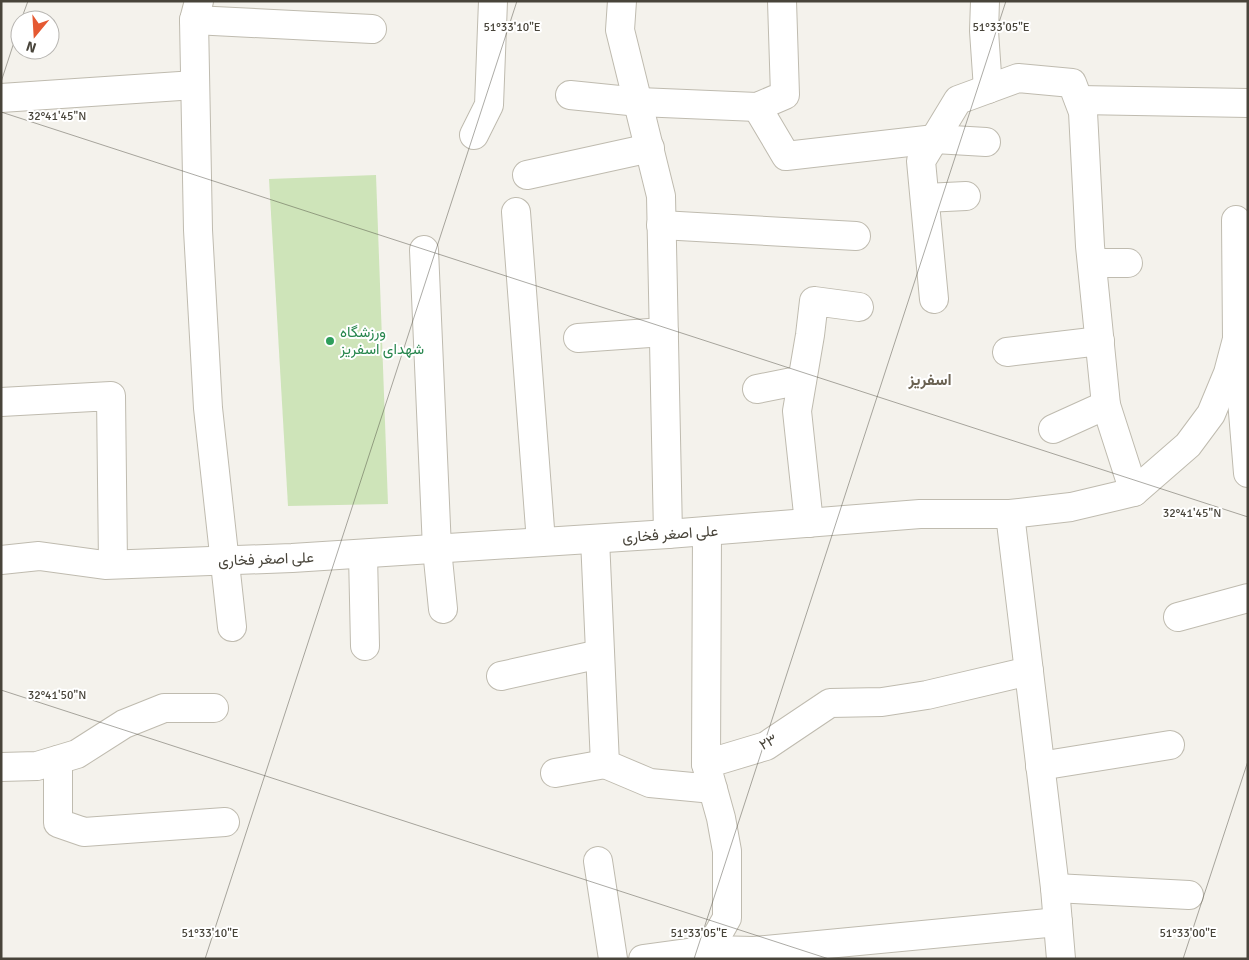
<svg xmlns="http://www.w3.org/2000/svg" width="1249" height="960" font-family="Signika,Vazirmatn,sans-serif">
  <rect width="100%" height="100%" fill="#f4f2ec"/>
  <path fill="#cee4b9" d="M 376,175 L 388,504 L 288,506 L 269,179 Z"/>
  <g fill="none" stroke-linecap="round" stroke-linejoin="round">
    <defs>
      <g id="minor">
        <path d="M 199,1 L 194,20 L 198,230 L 208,408 L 232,627"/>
        <path d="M 622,1 L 620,30 L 661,196 L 668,534"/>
        <path d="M 985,1 L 984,31 L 988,89"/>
        <path d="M 194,20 L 372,29"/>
        <path d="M 570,95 L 639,102 L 757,107 L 785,95 L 782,1"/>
        <path d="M 1,98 L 195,85"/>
        <path d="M 1079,100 L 1248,103"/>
        <path d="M 757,107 L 786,156 L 935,139 L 986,142"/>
        <path d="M 474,135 L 489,105 L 493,1"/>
        <path d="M 527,175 L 650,148"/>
        <path d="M 925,198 L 966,196"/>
        <path d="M 516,212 L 541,542"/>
        <path d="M 1236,220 L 1237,339 L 1248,473"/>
        <path d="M 661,225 L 856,236"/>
        <path d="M 424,250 L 437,549 L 443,609"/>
        <path d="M 1092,263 L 1128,263"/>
        <path d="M 934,299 L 921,161 L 958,100 L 1018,78 L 1072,83 L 1083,112 L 1090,246 L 1106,405 L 1134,492"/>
        <path d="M 578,338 L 664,332"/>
        <path d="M 1007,352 L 1100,341"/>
        <path d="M 757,389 L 802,380"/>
        <path d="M 1,402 L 111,396 L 113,564"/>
        <path d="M 1053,429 L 1106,405"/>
        <path d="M 1010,514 L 1055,888 L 1061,959"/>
        <path d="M 809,523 L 797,411 L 810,335 L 814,301 L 859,307"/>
        <path d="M 595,539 L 605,764 L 650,783 L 713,789"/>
        <path d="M 363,554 L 365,646"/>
        <path d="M 1,560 L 39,556 L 105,565 L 292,558 L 668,534 L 920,514 L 1010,514 L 1071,507 L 1134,492 L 1188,445 L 1211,414 L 1228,373 L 1237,339 L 1248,331"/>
        <path d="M 1178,617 L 1248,598"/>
        <path d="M 501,676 L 600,654"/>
        <path d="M 58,760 L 58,823 L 84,832 L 225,822"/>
        <path d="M 706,764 L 707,531"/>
        <path d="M 1040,766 L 1170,745"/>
        <path d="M 1,767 L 37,766 L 77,754 L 124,724 L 164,708 L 214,708"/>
        <path d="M 555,773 L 605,764"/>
        <path d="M 598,861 L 613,959"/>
        <path d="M 1055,888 L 1189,895"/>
        <path d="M 643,959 L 709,950 L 754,951 L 1058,922"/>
        <path d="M 696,959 L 709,950 L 727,918 L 727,851 L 721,818 L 706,764 L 766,746 L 830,703 L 882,702 L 927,695 L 1029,671"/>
      </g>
    </defs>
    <use href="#minor" stroke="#bfbbaf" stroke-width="30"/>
    <use href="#minor" stroke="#fff" stroke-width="28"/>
  </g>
  <path fill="none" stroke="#48443a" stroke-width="1" stroke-opacity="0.45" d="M 21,20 L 28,1M 1,82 L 20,24M 1,112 L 1248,517M 1,690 L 829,959M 205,959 L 517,1M 694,959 L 1006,1M 1183,959 L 1248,761"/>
  <circle fill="#2e9e5b" stroke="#fff" stroke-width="2" cx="330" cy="341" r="5"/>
  <g text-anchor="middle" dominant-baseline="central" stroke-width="4" stroke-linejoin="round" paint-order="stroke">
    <g font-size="15" fill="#27864d" stroke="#fff" text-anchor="start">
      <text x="340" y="332">ورزشگاه<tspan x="340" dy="17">شهدای اسفریز</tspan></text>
    </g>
    <g font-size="15" fill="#48443a" stroke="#fff">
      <text transform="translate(670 534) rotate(-4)">علی اصغر فخاری</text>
      <text transform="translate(266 559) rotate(-2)">علی اصغر فخاری</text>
      <text transform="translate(768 742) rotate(-27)">۲۳</text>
    </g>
    <g font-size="16" font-weight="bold" fill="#6a6252" stroke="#fff">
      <text x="930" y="380">اسفریز</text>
    </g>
  </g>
  <g font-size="12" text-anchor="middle" fill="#48443a" stroke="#fff" stroke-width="4" stroke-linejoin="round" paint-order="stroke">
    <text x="512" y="31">51°33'10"E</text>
    <text x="1001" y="31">51°33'05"E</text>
    <text x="57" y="120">32°41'45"N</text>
    <text x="1192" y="517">32°41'45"N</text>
    <text x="57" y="699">32°41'50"N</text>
    <text x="210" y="937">51°33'10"E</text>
    <text x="699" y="937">51°33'05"E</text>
    <text x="1188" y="937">51°33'00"E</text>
  </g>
  <rect width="1249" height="960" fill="none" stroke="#48443a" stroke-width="5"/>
  <g transform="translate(35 35) rotate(198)"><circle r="24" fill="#ffffff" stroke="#b6b4b0"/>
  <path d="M0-4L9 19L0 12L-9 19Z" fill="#e55932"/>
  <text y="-8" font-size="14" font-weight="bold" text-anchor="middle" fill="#48443a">N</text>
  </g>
</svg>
